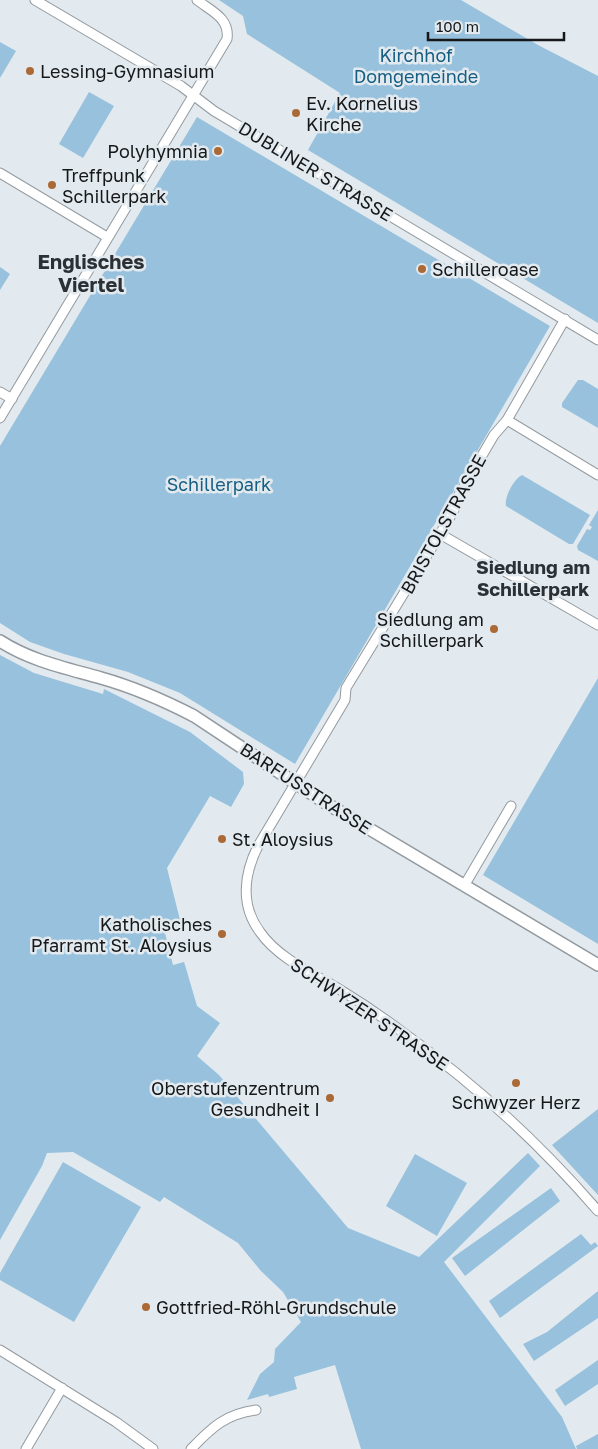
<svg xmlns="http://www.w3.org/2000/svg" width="598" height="1449" font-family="'Golos Text',sans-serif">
  <rect width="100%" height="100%" fill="#e2eaef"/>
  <g fill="#97c1dc">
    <path d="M 219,0 L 461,0 L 538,45 L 598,76 L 598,323 L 308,150 L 340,93 L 247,34 L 243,16 Z"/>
    <path d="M 0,42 L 16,51 L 0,78 Z"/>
    <path d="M 89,92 L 114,106 L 83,158 L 59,144 Z"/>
    <path d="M 197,117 L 550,326 L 295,764 L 180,693 L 128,672 L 64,654 L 30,642 L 0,623 L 0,446 Z"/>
    <path d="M 0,267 L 10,274 L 0,290 Z"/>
    <path d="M 578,380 L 583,380 L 598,389 L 598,428 L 562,407 L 562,403 Z"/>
    <path d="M 522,475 L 590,515 L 573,544 L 569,544 L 506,506 C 504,497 514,479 522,475 Z"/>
    <path d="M 598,510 L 598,561 L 578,550 L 577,546 L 587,529 L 590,530 L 592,527 L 589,525 Z"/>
    <path d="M 0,655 L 34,673 L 103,694 L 104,689 L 190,732 L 243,772 L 244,784 L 231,807 L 210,796 L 167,868 L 181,924 L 164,929 L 173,965 L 184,962 L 185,965 L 197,1006 L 220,1023 L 197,1056 L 219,1075 L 348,1228 L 419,1257 L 528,1153 L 540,1166 L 444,1262 L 562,1417 L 576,1449 L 361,1449 L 335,1365 L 294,1377 L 297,1389 L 269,1397 L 268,1394 L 247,1400 L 260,1374 L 274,1362 L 275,1349 L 301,1322 L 283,1292 L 261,1271 L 238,1243 L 164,1197 L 160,1202 L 73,1152 L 47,1153 L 42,1166 L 0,1240 Z"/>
    <path d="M 598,678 L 598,944 L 483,875 Z"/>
    <path d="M 598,1109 L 598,1195 L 552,1145 Z"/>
    <path d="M 415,1154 L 467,1183 L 437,1236 L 386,1206 Z"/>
    <path d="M 63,1162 L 141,1207 L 74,1322 L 0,1280 L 0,1273 Z"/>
    <path d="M 551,1188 L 560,1201 L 465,1276 L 452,1258 Z"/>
    <path d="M 581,1234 L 591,1245 L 595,1242 L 598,1246 L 500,1318 L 489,1301 Z"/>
    <path d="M 598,1291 L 598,1318 L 534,1361 L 523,1344 L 547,1332 Z"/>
    <path d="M 598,1360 L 598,1384 L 565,1406 L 555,1390 Z"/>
    <path d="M 598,1434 L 598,1449 L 577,1449 L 576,1446 Z"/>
  </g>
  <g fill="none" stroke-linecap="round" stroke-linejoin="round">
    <defs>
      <g id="minor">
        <path d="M 35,0 L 181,86 L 214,111 L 598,340"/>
        <path d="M 0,173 L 107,237"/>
        <path d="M 565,319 L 507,420 L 494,435 L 456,500 L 454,510 L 440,534 L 346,688 L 345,700 L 258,846 C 244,874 240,905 260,932 C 278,958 312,973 339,989 C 362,1003 384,1018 405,1034 C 476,1085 541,1145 598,1211"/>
        <path d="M 0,392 L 12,399"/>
        <path d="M 0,418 L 227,39 C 230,18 211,11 197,0"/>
        <path d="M 507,420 L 598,475"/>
        <path d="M 440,534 L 598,625"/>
        <path d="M 464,886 L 511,806"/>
        <path d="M 0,1350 L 116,1422 L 153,1449"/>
        <path d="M 26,1449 L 62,1388"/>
        <path d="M 191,1449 C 212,1427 226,1414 256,1410"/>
      </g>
      <path id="major" d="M 0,641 C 31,661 66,668 101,678 C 133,687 165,701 194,716 L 324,802 L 598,965"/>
    </defs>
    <use href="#minor" stroke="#939a9f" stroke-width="11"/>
    <use href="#major" stroke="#939a9f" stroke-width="14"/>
    <use href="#minor" stroke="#fff" stroke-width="9"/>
    <use href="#major" stroke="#fff" stroke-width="11"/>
  </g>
  <g fill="#ab6935" stroke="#e2eaef" stroke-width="2">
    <circle cx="30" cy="71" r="5"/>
    <circle cx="296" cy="113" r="5"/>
    <circle cx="218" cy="151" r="5"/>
    <circle cx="52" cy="185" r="5"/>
    <circle cx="422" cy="269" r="5"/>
    <circle cx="494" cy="629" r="5"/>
    <circle cx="222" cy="839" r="5"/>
    <circle cx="222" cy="934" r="5"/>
    <circle cx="516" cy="1083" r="5"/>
    <circle cx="330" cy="1098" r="5"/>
    <circle cx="146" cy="1307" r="5"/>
  </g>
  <g text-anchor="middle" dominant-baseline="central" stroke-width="5" stroke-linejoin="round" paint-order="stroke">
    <g font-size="18" fill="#165e82" stroke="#e2eaef">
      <text x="416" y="55">Kirchhof<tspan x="416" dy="21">Domgemeinde</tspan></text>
      <text x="219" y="484">Schillerpark</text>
    </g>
    <g font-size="18" fill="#151719" stroke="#e2eaef" text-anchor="start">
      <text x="40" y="71">Lessing-Gymnasium</text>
      <text x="306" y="103">Ev. Kornelius<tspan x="306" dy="21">Kirche</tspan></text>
      <text x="208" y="151" text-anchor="end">Polyhymnia</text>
      <text x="62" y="175">Treffpunk<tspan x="62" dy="21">Schillerpark</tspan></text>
      <text x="432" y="269">Schilleroase</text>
      <text x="484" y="619" text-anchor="end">Siedlung am<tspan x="484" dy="21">Schillerpark</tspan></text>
      <text x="232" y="839">St. Aloysius</text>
      <text x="212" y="924" text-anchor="end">Katholisches<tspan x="212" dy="21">Pfarramt St. Aloysius</tspan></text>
      <text x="320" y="1088" text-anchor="end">Oberstufenzentrum<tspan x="320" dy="21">Gesundheit I</tspan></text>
      <text x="516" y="1102" text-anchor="middle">Schwyzer Herz</text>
      <text x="156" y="1307">Gottfried-Röhl-Grundschule</text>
    </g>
    <g font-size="18" fill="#151719" stroke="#e2eaef">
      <text transform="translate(316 171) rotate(31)">DUBLINER STRASSE</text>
      <text transform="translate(443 524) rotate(-61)">BRISTOLSTRASSE</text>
      <text transform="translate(306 788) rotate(33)">BARFUSSTRASSE</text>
      <text transform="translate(370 1014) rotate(34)">SCHWYZER STRASSE</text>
    </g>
    <g font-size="19" font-weight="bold" fill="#2a3034" stroke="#e2eaef">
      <text x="533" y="566">Siedlung am<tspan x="533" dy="22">Schillerpark</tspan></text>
    </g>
    <g font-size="20" font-weight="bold" fill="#2a3034" stroke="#e2eaef">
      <text x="91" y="261">Englisches<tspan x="91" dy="23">Viertel</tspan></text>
    </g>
  </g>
  <path d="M428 32v8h136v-8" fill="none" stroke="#151719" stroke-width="2.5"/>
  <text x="436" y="32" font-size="15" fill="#151719" stroke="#e2eaef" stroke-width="4" paint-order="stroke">100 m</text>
</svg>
